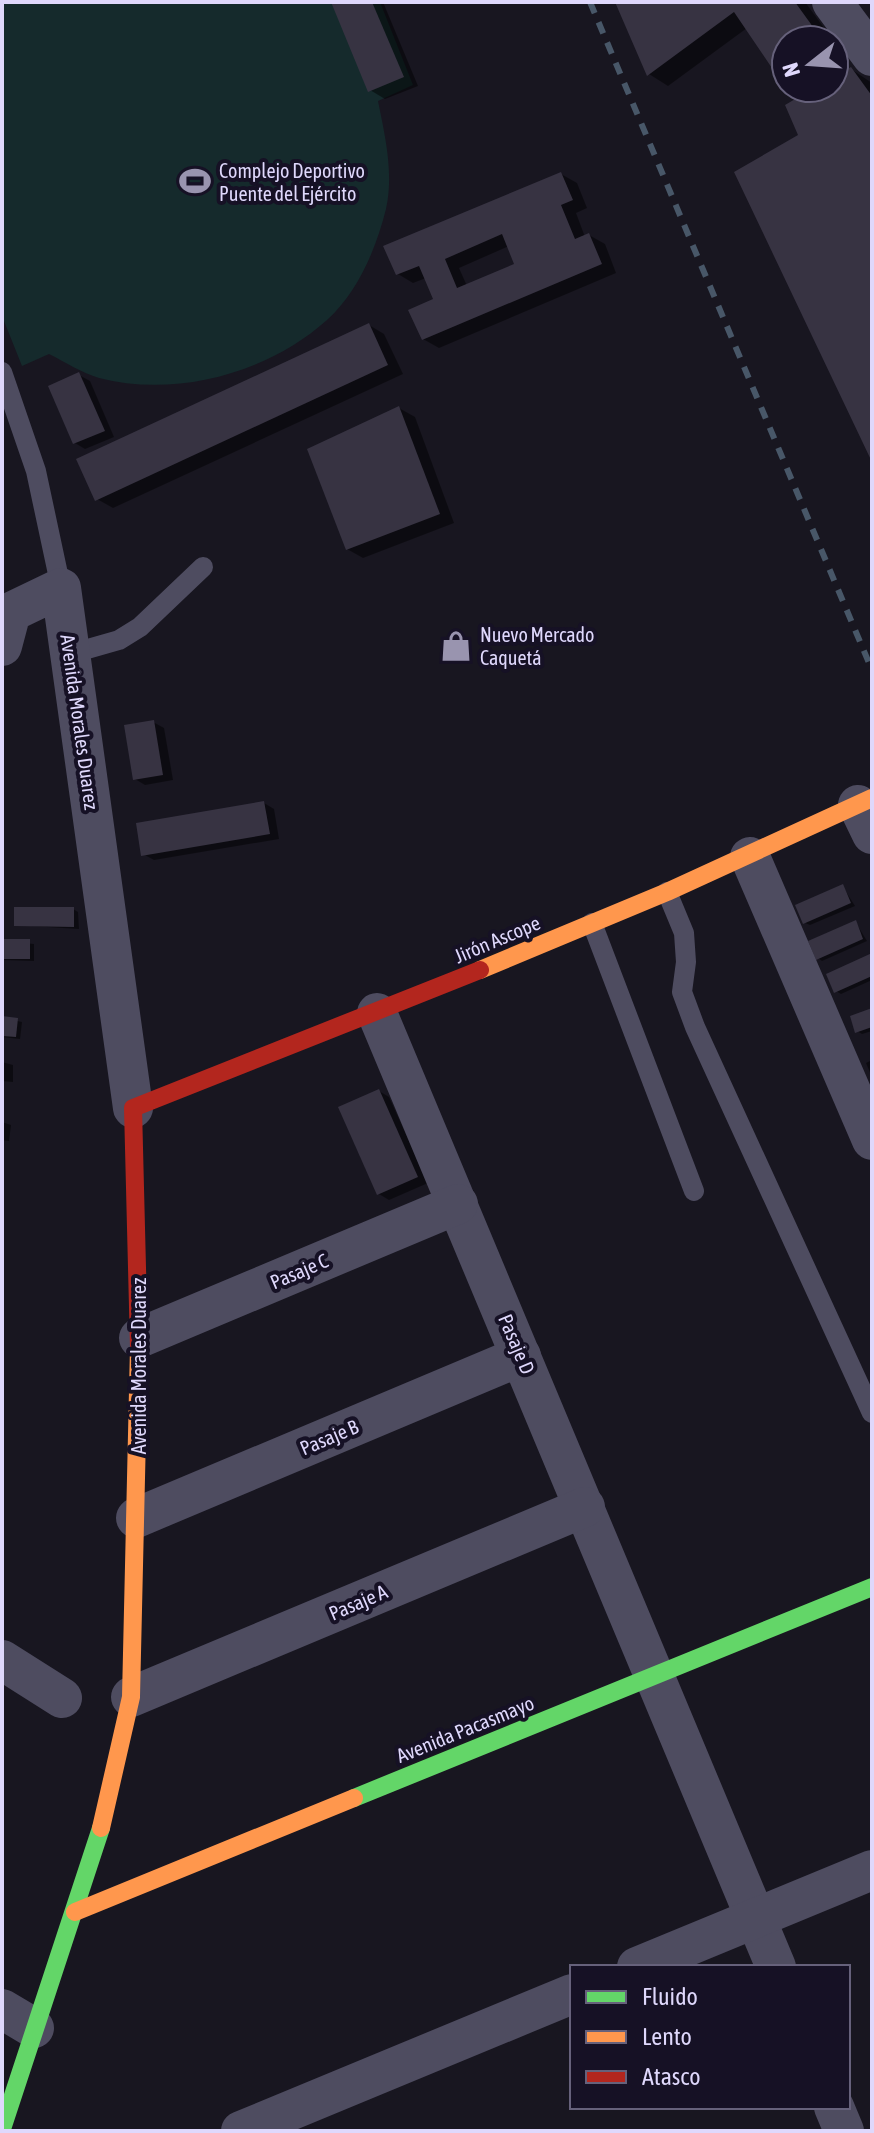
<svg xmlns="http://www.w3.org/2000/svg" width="874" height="2133" font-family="'Asap Condensed',sans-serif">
  <rect width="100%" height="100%" fill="#181620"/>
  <path fill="#152a2c" d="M 2,2 L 380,2 L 413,85 L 378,101 C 385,136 394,173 386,209 C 376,249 358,292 327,320 C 268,373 176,398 99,378 C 82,373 65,362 49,354 L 22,366 L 2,316 Z"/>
  <g fill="#0007" fill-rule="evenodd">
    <path d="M 333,2 L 383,2 L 418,86 L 385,99 L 370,90 Z"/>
    <path d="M 617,2 L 805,2 L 833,40 L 786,40 L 786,79 L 780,76 L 747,28 L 668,86 L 649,74 Z"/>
    <path d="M 834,42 L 839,49 L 834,55 Z"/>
    <path d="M 851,69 L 872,83 L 872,458 L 800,136 L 818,88 L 834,88 L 834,79 Z"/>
    <path d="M 561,174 L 577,183 L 587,208 L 576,213 L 585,237 L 589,235 L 605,244 L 616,273 L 439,348 L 423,339 L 436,300 L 426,278 L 413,283 L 398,274 ZM 509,246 L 517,265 L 467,286 L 459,268 Z"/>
    <path d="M 369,325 L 384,334 L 403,374 L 113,508 L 97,499 Z"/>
    <path d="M 79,375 L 90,381 L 114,437 L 85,449 L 75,443 Z"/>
    <path d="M 399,408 L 415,417 L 454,523 L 363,558 L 347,549 Z"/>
    <path d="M 153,722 L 164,728 L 173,780 L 145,785 L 135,779 Z"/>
    <path d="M 264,803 L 274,809 L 279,839 L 154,860 L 143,854 Z"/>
    <path d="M 843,887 L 855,906 L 810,925 L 805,923 Z"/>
    <path d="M 73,909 L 78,912 L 79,929 L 16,925 Z"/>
    <path d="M 856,923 L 867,941 L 822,961 L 818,958 Z"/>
    <path d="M 2,941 L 34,944 L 34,961 L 2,960 Z"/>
    <path d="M 872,956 L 872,980 L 841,994 L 836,991 Z"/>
    <path d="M 872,1010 L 872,1031 L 862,1034 L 857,1031 Z"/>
    <path d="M 2,1018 L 22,1022 L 20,1039 L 2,1037 Z"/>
    <path d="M 872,1060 L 872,1077 L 866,1063 Z"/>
    <path d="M 2,1062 L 13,1065 L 13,1082 L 2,1081 Z"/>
    <path d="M 379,1091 L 389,1097 L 428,1183 L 389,1200 L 379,1194 Z"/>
    <path d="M 2,1122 L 11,1125 L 9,1141 L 2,1140 Z"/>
  </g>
  <g fill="#373342" fill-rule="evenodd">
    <path d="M 331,2 L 372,2 L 404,77 L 368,92 Z"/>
    <path d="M 615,2 L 795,2 L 821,38 L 786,40 L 786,70 L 778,77 L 734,12 L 647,76 Z"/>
    <path d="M 851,67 L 872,96 L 872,462 L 734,172 L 798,135 L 785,105 L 814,88 L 834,88 L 834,77 Z"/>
    <path d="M 561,172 L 573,200 L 561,205 L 575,239 L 589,233 L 602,264 L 422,340 L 408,310 L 433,299 L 419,266 L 396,275 L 383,246 ZM 502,234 L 514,264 L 457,288 L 445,259 Z"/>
    <path d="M 369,323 L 388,365 L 95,501 L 76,459 Z"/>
    <path d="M 79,372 L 105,431 L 73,444 L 48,386 Z"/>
    <path d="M 399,406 L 440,514 L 346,550 L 307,449 Z"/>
    <path d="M 154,720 L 163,775 L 133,780 L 124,725 Z"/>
    <path d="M 264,801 L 270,834 L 141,856 L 136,823 Z"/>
    <path d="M 843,884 L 851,903 L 803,924 L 795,905 Z"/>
    <path d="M 14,907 L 74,907 L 74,927 L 14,926 Z"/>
    <path d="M 856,920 L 863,939 L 816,960 L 808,941 Z"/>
    <rect x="2" y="939" width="28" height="20"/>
    <path d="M 872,953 L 872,976 L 834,993 L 826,974 Z"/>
    <path d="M 872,1008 L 872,1027 L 855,1033 L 850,1016 Z"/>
    <path d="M 2,1016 L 18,1018 L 16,1037 L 2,1036 Z"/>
    <path d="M 379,1089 L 418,1177 L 377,1195 L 338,1107 Z"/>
  </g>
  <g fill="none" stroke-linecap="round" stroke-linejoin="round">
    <g stroke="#4e4c60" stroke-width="20">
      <path d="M 2,372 L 36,471 L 61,588"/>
      <path d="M 70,654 L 119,640 L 140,627 L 203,567"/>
      <path d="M 667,892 L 684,933 L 686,962 L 682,992 L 695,1027 L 872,1413"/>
      <path d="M 592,923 L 694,1191"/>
    </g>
    <g stroke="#4e4c60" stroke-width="40">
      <path d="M 832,2 L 872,56"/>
      <path d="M 2,646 L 11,612 L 61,588 L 133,1108"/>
      <path d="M 858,805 L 872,834"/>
      <path d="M 750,857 L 872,1140"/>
      <path d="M 377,1013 L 776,1967"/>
      <path d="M 139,1338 L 458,1204"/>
      <path d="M 136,1518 L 521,1356"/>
      <path d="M 2,1660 L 62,1698"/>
      <path d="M 131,1697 L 585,1507"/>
      <path d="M 637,1967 L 872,1870"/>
      <path d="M 2,2009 L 34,2028"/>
      <path d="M 834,2107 L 844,2131"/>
      <path d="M 241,2131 L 572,1994"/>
    </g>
    <g stroke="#63d668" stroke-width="18">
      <path d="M 354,1798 L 872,1587"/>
      <path d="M 2,2129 L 101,1828"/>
    </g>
    <g stroke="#ff974d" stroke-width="18">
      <path d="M 480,970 L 667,892 L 872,798"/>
      <path d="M 101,1828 L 131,1697 L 139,1347"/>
      <path d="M 75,1912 L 354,1798"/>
    </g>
    <path stroke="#b3261e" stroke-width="18" d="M 139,1347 L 133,1108 L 480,970"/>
    <path stroke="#485768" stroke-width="6" stroke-dasharray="12 10" stroke-linecap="butt" d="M 590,2 L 872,670"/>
  </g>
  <defs>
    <symbol id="stadium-bare" viewBox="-9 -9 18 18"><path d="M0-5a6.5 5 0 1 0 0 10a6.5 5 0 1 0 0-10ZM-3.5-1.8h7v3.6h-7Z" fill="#9994af" stroke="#161125" stroke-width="2.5" paint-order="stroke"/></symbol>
    <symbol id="shop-bare" viewBox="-9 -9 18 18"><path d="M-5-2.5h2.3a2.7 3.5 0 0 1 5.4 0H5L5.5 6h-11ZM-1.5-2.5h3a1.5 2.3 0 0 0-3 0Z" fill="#9994af" stroke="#161125" stroke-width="2.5" paint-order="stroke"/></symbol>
  </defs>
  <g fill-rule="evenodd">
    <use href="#stadium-bare" x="173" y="159" width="44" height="44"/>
    <use href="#shop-bare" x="434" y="624" width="44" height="44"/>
  </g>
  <g text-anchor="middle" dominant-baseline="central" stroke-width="8" stroke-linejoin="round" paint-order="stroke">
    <g font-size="20" fill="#dfd8fc" stroke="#161125" text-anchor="start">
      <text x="219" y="170">Complejo Deportivo<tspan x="219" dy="23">Puente del Ejército</tspan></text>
      <text x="480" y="634">Nuevo Mercado<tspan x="480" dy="23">Caquetá</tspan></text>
    </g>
    <g font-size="20" fill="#dfd8fc" stroke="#161125">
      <text transform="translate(80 722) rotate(82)">Avenida Morales Duarez</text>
      <text transform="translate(497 939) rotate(-23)">Jirón Ascope</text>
      <text transform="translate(299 1271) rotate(-23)">Pasaje C</text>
      <text transform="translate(517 1344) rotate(67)">Pasaje D</text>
      <text transform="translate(138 1366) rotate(-90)">Avenida Morales Duarez</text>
      <text transform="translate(329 1437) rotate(-23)">Pasaje B</text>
      <text transform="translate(358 1602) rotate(-23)">Pasaje A</text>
      <text transform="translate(465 1729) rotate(-22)">Avenida Pacasmayo</text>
    </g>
  </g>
  <rect width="874" height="2133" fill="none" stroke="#dfd8fc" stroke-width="8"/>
  <rect x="570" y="1965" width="280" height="144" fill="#161125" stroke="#66617b" stroke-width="2"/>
  <rect x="586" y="1991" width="40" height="12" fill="#63d668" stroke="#66617b" stroke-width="2"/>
  <text x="642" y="2005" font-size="24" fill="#dfd8fc">Fluido</text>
  <rect x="586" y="2031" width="40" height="12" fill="#ff974d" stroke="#66617b" stroke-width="2"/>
  <text x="642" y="2045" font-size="24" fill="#dfd8fc">Lento</text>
  <rect x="586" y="2071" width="40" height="12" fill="#b3261e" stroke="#66617b" stroke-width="2"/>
  <text x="642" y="2085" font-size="24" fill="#dfd8fc">Atasco</text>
  <g transform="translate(810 64) rotate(253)"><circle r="38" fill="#161125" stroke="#66617b" stroke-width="2"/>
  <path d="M0-6L14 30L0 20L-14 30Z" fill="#9994af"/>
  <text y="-12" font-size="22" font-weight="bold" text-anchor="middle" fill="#dfd8fc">N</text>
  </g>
</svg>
